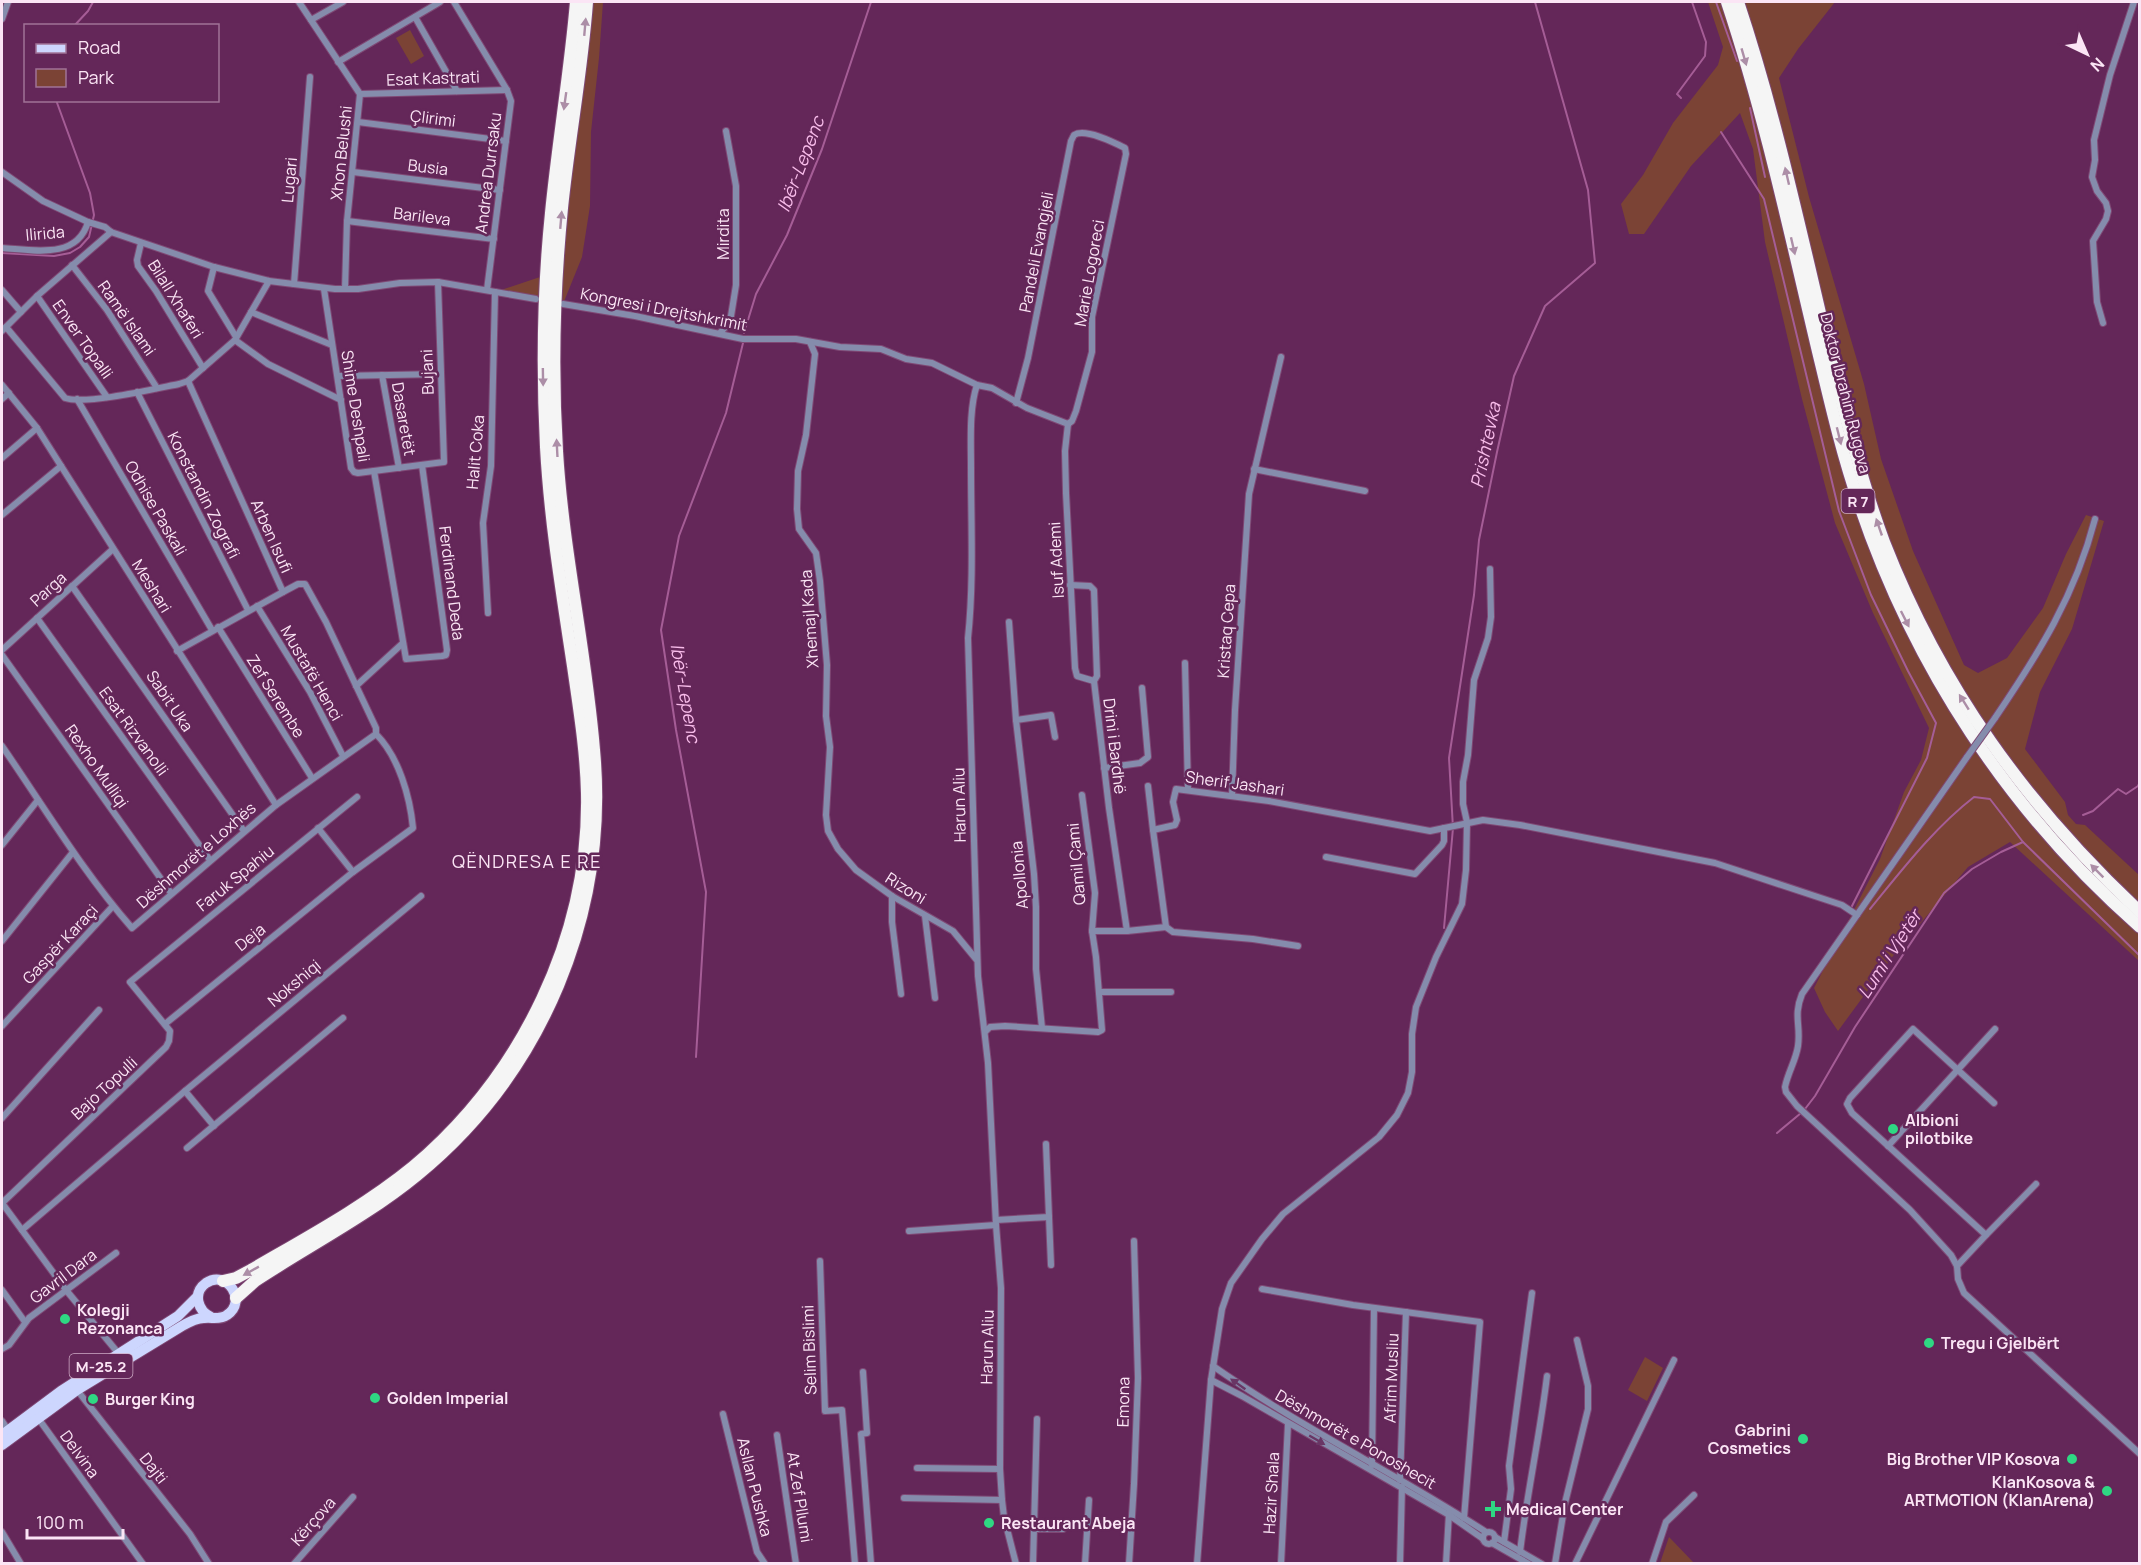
<svg xmlns="http://www.w3.org/2000/svg" width="2141" height="1565" font-family="Manrope,sans-serif">
  <rect width="100%" height="100%" fill="#642759"/>
  <g fill="#7b4335">
    <path d="M 576,2 L 603,2 L 599,58 L 591,132 L 590,206 L 582,257 L 563,304 L 495,292 L 546,275 Z"/>
    <path d="M 1708,2 L 1835,2 L 1798,49 L 1779,78 L 1809,197 L 1864,384 L 1881,459 L 1913,551 L 1964,665 L 1978,673 L 2007,658 L 2043,608 L 2066,554 L 2086,515 L 2104,521 L 2072,629 L 2040,692 L 2025,749 L 2065,802 L 2068,815 L 2076,824 L 2085,825 L 2139,875 L 2139,961 L 2010,842 L 1968,867 L 1893,956 L 1838,1031 L 1825,1012 L 1814,988 L 1880,859 L 1904,792 L 1921,760 L 1929,728 L 1873,613 L 1835,523 L 1802,399 L 1765,242 L 1753,149 L 1740,113 L 1691,166 L 1644,234 L 1629,234 L 1621,204 L 1643,175 L 1673,123 L 1718,65 L 1723,47 Z"/>
    <path d="M 410,30 L 424,56 L 411,64 L 396,38 Z"/>
    <path d="M 1645,1357 L 1663,1368 L 1647,1401 L 1628,1390 Z"/>
    <path d="M 1669,1537 L 1694,1563 L 1660,1563 Z"/>
  </g>
  <g fill="none" stroke-linecap="round" stroke-linejoin="round">
    <g stroke="#a55d96" stroke-width="2">
      <path d="M 1716,2 L 1737,61"/>
      <path d="M 74,26 L 88,11 L 93,2"/>
      <path d="M 1681,98 L 1677,94 L 1705,56 L 1706,42 L 1692,2"/>
      <path d="M 1750,108 L 1765,177"/>
      <path d="M 1721,132 L 1764,199 L 1839,511 L 1871,595 L 1908,671 L 1936,723 L 1927,758 L 1852,906"/>
      <path d="M 2,253 L 54,256 L 70,253 L 80,247 L 89,237 L 94,215 L 90,193 L 56,100"/>
      <path d="M 744,333 L 756,294 L 787,235 L 822,149 L 871,2"/>
      <path d="M 2083,815 L 2093,811 L 2118,789 L 2126,794 L 2138,786 L 2140,782"/>
      <path d="M 1870,909 C 1902,870 1934,828 1974,797 L 1990,799 L 2023,842 L 2140,956"/>
      <path d="M 1444,928 L 1453,828 L 1449,758 L 1474,595 L 1479,540 L 1497,452 L 1514,376 L 1545,306 L 1595,263 L 1588,190 L 1535,2"/>
      <path d="M 696,1057 L 706,892 L 676,730 L 661,630 L 679,536 L 726,413 L 743,343"/>
      <path d="M 1805,1109 L 1815,1096 L 1855,1027 L 1944,893 L 1972,869 L 2001,852 L 2023,842"/>
      <path d="M 1777,1133 L 1801,1113"/>
    </g>
    <defs>
      <g id="minor">
        <path d="M 299,2 L 360,94 L 347,221 L 345,289"/>
        <path d="M 454,2 L 507,90 L 511,101 L 487,290"/>
        <path d="M 415,17 L 457,91"/>
        <path d="M 2,19 L 8,2"/>
        <path d="M 311,20 L 343,2"/>
        <path d="M 338,62 L 440,2"/>
        <path d="M 360,94 L 507,90"/>
        <path d="M 358,122 L 506,141"/>
        <path d="M 2,172 L 43,201 L 88,222 L 105,227 L 111,232 L 214,267 L 269,281 L 335,289 L 358,289 L 400,283 L 438,282 L 536,299"/>
        <path d="M 353,172 L 500,190"/>
        <path d="M 347,221 L 494,239"/>
        <path d="M 141,243 L 137,260 L 138,266 L 156,291 L 203,368"/>
        <path d="M 2,248 C 33,250 77,260 88,222"/>
        <path d="M 72,265 L 107,310 L 157,388"/>
        <path d="M 214,267 L 208,291 L 236,337"/>
        <path d="M 294,284 L 310,77"/>
        <path d="M 324,289 L 351,468 L 354,472 L 358,473 L 444,462 L 438,282"/>
        <path d="M 2,290 L 21,312"/>
        <path d="M 37,296 L 107,397"/>
        <path d="M 563,304 L 635,316 L 743,339 L 796,339 L 840,347 L 881,349 L 906,359 L 932,363 L 977,385 L 992,388 L 1027,408 L 1068,424"/>
        <path d="M 251,312 L 332,345"/>
        <path d="M 2103,323 L 2097,302 L 2093,241 L 2106,219 L 2108,211 L 2106,203 L 2097,191 L 2092,177 L 2095,160 L 2094,140 L 2110,75 L 2134,2"/>
        <path d="M 6,327 L 65,398 C 86,405 154,389 179,384 L 188,381 L 235,340 L 269,281"/>
        <path d="M 2,331 L 37,296 L 111,232"/>
        <path d="M 720,333 L 728,324 L 731,316 L 736,285 L 736,186 L 726,131"/>
        <path d="M 235,340 L 268,364 L 341,400"/>
        <path d="M 810,342 L 815,354 L 806,435 L 798,471 L 797,509 L 799,529 L 816,553 L 820,581 L 827,665 L 826,716 L 830,747 L 826,815 L 828,831 L 838,849 L 856,870 L 892,896 L 953,931 L 976,959"/>
        <path d="M 382,375 L 399,468"/>
        <path d="M 338,376 L 441,374"/>
        <path d="M 188,381 L 283,592"/>
        <path d="M 2,385 L 37,428 L 276,805"/>
        <path d="M 977,385 C 969,408 971,442 971,467 C 971,524 974,581 968,638 L 978,976 L 988,1063 L 996,1225 L 1001,1288 L 1000,1469 L 1002,1500 L 1004,1517 L 1016,1564"/>
        <path d="M 137,392 L 248,610"/>
        <path d="M 2,399 L 9,393"/>
        <path d="M 77,399 L 212,630"/>
        <path d="M 1016,403 L 1028,358 L 1071,141 L 1074,135 C 1085,128 1113,142 1125,148 L 1126,154 L 1092,317 L 1092,352 L 1076,411 L 1072,421 L 1068,424"/>
        <path d="M 1068,424 L 1065,451 L 1066,493 L 1075,668 L 1077,676 L 1094,681"/>
        <path d="M 2,458 L 37,428"/>
        <path d="M 1254,469 L 1365,491"/>
        <path d="M 374,471 L 406,659 L 442,656 L 446,655 L 447,650 L 422,465"/>
        <path d="M 2,515 L 61,466"/>
        <path d="M 1070,585 L 1090,586 L 1094,590 L 1097,676 L 1094,681 L 1109,808 L 1127,931"/>
        <path d="M 72,586 L 244,831"/>
        <path d="M 257,606 L 310,692 L 343,756"/>
        <path d="M 488,613 L 483,523 L 491,466 L 495,292"/>
        <path d="M 37,618 L 210,860"/>
        <path d="M 1009,622 L 1016,720"/>
        <path d="M 218,627 L 312,778"/>
        <path d="M 2,650 L 113,549"/>
        <path d="M 2,655 L 171,893"/>
        <path d="M 1185,663 L 1188,790"/>
        <path d="M 356,686 L 403,643"/>
        <path d="M 1995,718 C 2039,653 2075,596 2095,519"/>
        <path d="M 2,746 C 44,807 83,872 132,928 L 276,805 L 376,734 L 376,728 L 326,622 L 305,584 L 298,584 L 283,592 L 177,651"/>
        <path d="M 1104,768 L 1140,763 L 1148,757 L 1142,688"/>
        <path d="M 1148,786 L 1153,830"/>
        <path d="M 1082,795 L 1095,893 L 1092,931"/>
        <path d="M 1232,796 L 1235,710 L 1249,494 L 1281,357"/>
        <path d="M 318,828 L 353,872"/>
        <path d="M 2,845 L 38,800"/>
        <path d="M 1326,857 L 1415,874 L 1442,845 L 1444,841 L 1444,828"/>
        <path d="M 892,896 L 892,922 L 901,994"/>
        <path d="M 925,916 L 935,998"/>
        <path d="M 1166,927 L 1173,932 L 1253,939 L 1298,946"/>
        <path d="M 2,941 L 73,852"/>
        <path d="M 1099,992 L 1171,992"/>
        <path d="M 165,1024 L 353,872 L 413,828 C 410,797 399,757 376,734"/>
        <path d="M 2,1026 L 113,906"/>
        <path d="M 1042,1028 L 1036,969 L 1036,907 L 1034,874 L 1016,720 L 1051,715 L 1055,737"/>
        <path d="M 986,1031 L 990,1027 L 1005,1026 L 1098,1032 L 1102,1030 L 1096,957 L 1092,931 L 1127,931 L 1166,927 L 1153,830 L 1175,825 L 1177,820 L 1173,802 L 1176,789 L 1269,801 L 1430,831 L 1483,820 L 1520,825 L 1715,863 L 1842,905 L 1857,915"/>
        <path d="M 185,1091 L 214,1126"/>
        <path d="M 1994,1103 L 1913,1029 L 1850,1098 L 1847,1104 L 1852,1113 L 1986,1235 L 1957,1266 L 1958,1279 L 1964,1293 L 2140,1454"/>
        <path d="M 2,1118 L 99,1010"/>
        <path d="M 1888,1146 L 1995,1029"/>
        <path d="M 187,1148 L 343,1018"/>
        <path d="M 2,1203 L 166,1047 L 169,1041 L 170,1031 L 130,982 L 357,797"/>
        <path d="M 2,1203 L 66,1290 L 119,1354"/>
        <path d="M 1049,1217 L 1051,1265"/>
        <path d="M 996,1220 L 1049,1217 L 1046,1144"/>
        <path d="M 22,1230 L 185,1091 L 421,896"/>
        <path d="M 909,1231 L 996,1225"/>
        <path d="M 1986,1235 L 2036,1184"/>
        <path d="M 820,1261 L 825,1411 L 842,1410 L 855,1564"/>
        <path d="M 1957,1266 L 1951,1255 L 1910,1210 L 1797,1106 L 1786,1092 L 1785,1087 C 1788,1072 1796,1060 1798,1046 C 1801,1025 1793,1016 1802,994 L 1967,757"/>
        <path d="M 1262,1289 L 1353,1305 L 1480,1322 L 1464,1518"/>
        <path d="M 2,1290 L 25,1322"/>
        <path d="M 2,1349 L 9,1345 L 29,1318 L 116,1253"/>
        <path d="M 1213,1366 C 1300,1427 1397,1474 1486,1532"/>
        <path d="M 863,1372 L 867,1433 L 861,1434 L 871,1564"/>
        <path d="M 1211,1380 L 1242,1396 L 1449,1515 L 1482,1538"/>
        <path d="M 77,1390 L 190,1534 L 209,1564"/>
        <path d="M 723,1414 L 757,1552 L 765,1564"/>
        <path d="M 38,1418 L 143,1564"/>
        <path d="M 2,1421 L 8,1430"/>
        <path d="M 777,1435 L 796,1564"/>
        <path d="M 1372,1465 L 1374,1308"/>
        <path d="M 917,1468 L 1000,1469"/>
        <path d="M 1400,1480 L 1406,1312"/>
        <path d="M 904,1498 L 1002,1500"/>
        <path d="M 1034,1529 L 1063,1529"/>
        <circle cx="1489" cy="1538" r="6"/>
        <path d="M 2,1532 L 21,1564"/>
        <path d="M 1495,1537 L 1542,1564"/>
        <path d="M 1504,1542 L 1511,1489 L 1509,1466 L 1532,1293"/>
        <path d="M 1492,1543 L 1529,1564"/>
        <path d="M 1520,1552 C 1527,1493 1540,1435 1547,1376"/>
        <path d="M 294,1564 L 353,1497"/>
        <path d="M 1033,1564 L 1037,1419"/>
        <path d="M 1085,1564 L 1089,1500"/>
        <path d="M 1129,1564 L 1134,1484 L 1138,1378 L 1134,1241"/>
        <path d="M 1197,1564 L 1211,1380 L 1222,1309 L 1231,1283 L 1262,1239 L 1283,1214 L 1379,1137 L 1397,1115 L 1408,1093 L 1412,1072 L 1412,1034 L 1416,1007 L 1436,957 L 1462,904 L 1466,870 L 1467,822 L 1463,804 L 1463,782 L 1468,755 L 1474,680 L 1488,638 L 1491,617 L 1490,569"/>
        <path d="M 1281,1564 L 1288,1424"/>
        <path d="M 1400,1564 L 1402,1487"/>
        <path d="M 1446,1564 L 1449,1513"/>
        <path d="M 1555,1564 L 1565,1503 L 1588,1409 L 1588,1386 L 1577,1340"/>
        <path d="M 1575,1564 L 1674,1360"/>
        <path d="M 1652,1564 L 1666,1522 L 1694,1495"/>
      </g>
      <g id="primary">
        <path d="M 2,1435 L 61,1391 L 178,1316 L 198,1296"/>
        <path d="M 2,1445 L 77,1390 L 182,1326 C 189,1322 196,1318 204,1318 C 212,1317 220,1320 227,1315 C 248,1301 227,1269 206,1283 C 192,1293 198,1311 211,1317"/>
      </g>
      <g id="motorway">
        <path d="M 1727,2 C 1764,113 1789,229 1816,343 C 1829,397 1841,451 1859,503 C 1914,667 2010,813 2140,927"/>
        <path d="M 1738,2 C 1776,116 1801,234 1829,351 C 1845,415 1861,480 1884,542 C 1941,688 2026,805 2140,912"/>
        <path d="M 223,1281 L 236,1278 L 251,1270 C 306,1238 364,1207 413,1167 C 522,1075 590,936 587,793 C 586,750 579,708 573,666 C 562,593 550,521 546,447 C 542,369 543,291 551,213 C 558,142 570,72 576,2"/>
        <path d="M 236,1298 L 255,1281 C 308,1246 367,1216 417,1175 C 543,1072 609,912 594,750 C 586,650 563,552 557,451 C 552,370 554,289 562,208 C 569,139 582,71 587,2"/>
      </g>
    </defs>
    <use href="#minor" stroke="#7f4975" stroke-width="8"/>
    <use href="#primary" stroke="#7f4975" stroke-width="12"/>
    <use href="#motorway" stroke="#7f4975" stroke-width="14"/>
    <use href="#minor" stroke="#858cac" stroke-width="6"/>
    <use href="#primary" stroke="#cdd6fe" stroke-width="10"/>
    <use href="#motorway" stroke="#f5f5f5" stroke-width="12"/>
    <defs>
      <path id="minor-bridge" d="M 1967,757 L 1995,718"/>
    </defs>
    <use href="#minor-bridge" stroke="#7f4975" stroke-width="8" stroke-linecap="butt"/>
    <use href="#minor-bridge" stroke="#858cac" stroke-width="6"/>
  </g>
  <defs><path id="oneway-solid" d="M-6-.8H1V-3.2L6.5 0L1 3.2V.8H-6Z" transform="scale(1.5)"/></defs>
  <g fill="#ac8ea7">
    <use href="#oneway-solid" transform="translate(585 27) rotate(-85)"/>
    <use href="#oneway-solid" transform="translate(1744 57) rotate(74)"/>
    <use href="#oneway-solid" transform="translate(565 101) rotate(98)"/>
    <use href="#oneway-solid" transform="translate(1787 176) rotate(-103)"/>
    <use href="#oneway-solid" transform="translate(561 220) rotate(-85)"/>
    <use href="#oneway-solid" transform="translate(1793 246) rotate(77)"/>
    <use href="#oneway-solid" transform="translate(543 377) rotate(89)"/>
    <use href="#oneway-solid" transform="translate(1839 436) rotate(76)"/>
    <use href="#oneway-solid" transform="translate(557 448) rotate(-93)"/>
    <use href="#oneway-solid" transform="translate(1879 527) rotate(-109)"/>
    <use href="#oneway-solid" transform="translate(1905 619) rotate(63)"/>
    <use href="#oneway-solid" transform="translate(1964 702) rotate(-122)"/>
    <use href="#oneway-solid" transform="translate(2097 871) rotate(-135)"/>
    <use href="#oneway-solid" transform="translate(251 1271) rotate(151)"/>
  </g>
  <g fill="#693665">
    <use href="#oneway-solid" transform="translate(1238 1384) rotate(-145)"/>
    <use href="#oneway-solid" transform="translate(1317 1440) rotate(30)"/>
  </g>
  <g fill="#2fd883" stroke="#642759" stroke-width="2">
    <circle cx="1893" cy="1129" r="6"/>
    <circle cx="65" cy="1319" r="6"/>
    <circle cx="1929" cy="1343" r="6"/>
    <circle cx="375" cy="1398" r="6"/>
    <circle cx="93" cy="1399" r="6"/>
    <circle cx="1803" cy="1439" r="6"/>
    <circle cx="2072" cy="1459" r="6"/>
    <circle cx="2107" cy="1491" r="6"/>
    <path d="M1490 1500h6v6h6v6h-6v6h-6v-6h-6v-6h6z"/>
    <circle cx="989" cy="1523" r="6"/>
  </g>
  <g text-anchor="middle" dominant-baseline="central" stroke-width="5" stroke-linejoin="round" paint-order="stroke">
    <g fill="#642759" stroke="#ceacc6" stroke-width="1.5">
      <rect x="1841.5" y="489" width="33" height="24" rx="4.5"/>
      <rect x="69.5" y="1354" width="63" height="24" rx="4.5"/>
    </g>
    <g font-size="15" font-weight="bold" fill="#fbe5f5">
      <text x="1858" y="501">R 7</text>
      <text x="101" y="1366">M-25.2</text>
    </g>
    <g font-size="16" fill="#fbe5f5" stroke="#642759">
      <text transform="translate(433 78) rotate(-2)">Esat Kastrati</text>
      <text transform="translate(433 118) rotate(7)">Çlirimi</text>
      <text transform="translate(341 153) rotate(-84)">Xhon Belushi</text>
      <text transform="translate(428 167) rotate(7)">Busia</text>
      <text transform="translate(488 173) rotate(-83)">Andrea Durrsaku</text>
      <text transform="translate(289 180) rotate(-85)">Lugari</text>
      <text transform="translate(422 216) rotate(7)">Barileva</text>
      <text transform="translate(45 233) rotate(-5)">Ilirida</text>
      <text transform="translate(723 234) rotate(-90)">Mirdita</text>
      <text transform="translate(1036 252) rotate(-79)">Pandeli Evangjeli</text>
      <text transform="translate(1089 273) rotate(-80)">Marie Logoreci</text>
      <text transform="translate(176 299) rotate(58)">Bilall Xhaferi</text>
      <text transform="translate(664 309) rotate(11)">Kongresi i Drejtshkrimit</text>
      <text transform="translate(127 318) rotate(55)">Ramë Islami</text>
      <text transform="translate(83 339) rotate(55)">Enver Topalli</text>
      <text transform="translate(427 372) rotate(-92)">Bujani</text>
      <text transform="translate(1846 393) rotate(76)">Doktor Ibrahim Rugova</text>
      <text transform="translate(356 406) rotate(81)">Shime Deshpali</text>
      <text transform="translate(404 419) rotate(80)">Dasaretët</text>
      <text transform="translate(475 452) rotate(-85)">Halit Coka</text>
      <text transform="translate(204 495) rotate(63)">Konstandin Zografi</text>
      <text transform="translate(156 508) rotate(60)">Odhise Paskali</text>
      <text transform="translate(272 536) rotate(66)">Arben Isufi</text>
      <text transform="translate(1056 560) rotate(-93)">Isuf Ademi</text>
      <text transform="translate(452 583) rotate(83)">Ferdinand Deda</text>
      <text transform="translate(152 586) rotate(58)">Meshari</text>
      <text transform="translate(48 589) rotate(-42)">Parga</text>
      <text transform="translate(809 619) rotate(-94)">Xhemajl Kada</text>
      <text transform="translate(1226 631) rotate(-86)">Kristaq Cepa</text>
      <text transform="translate(312 673) rotate(60)">Mustafë Henci</text>
      <text transform="translate(276 696) rotate(58)">Zef Serembe</text>
      <text transform="translate(170 701) rotate(56)">Sabit Uka</text>
      <text transform="translate(134 731) rotate(54)">Esat Rizvanolli</text>
      <text transform="translate(1115 746) rotate(83)">Drini i Bardhë</text>
      <text transform="translate(97 766) rotate(55)">Rexho Mulliqi</text>
      <text transform="translate(1235 783) rotate(8)">Sherif Jashari</text>
      <text transform="translate(959 805) rotate(-91)">Harun Aliu</text>
      <text transform="translate(196 855) rotate(-41)">Dëshmorët e Loxhës</text>
      <text transform="translate(1076 864) rotate(-95)">Qamil Çami</text>
      <text transform="translate(1019 875) rotate(-95)">Apollonia</text>
      <text transform="translate(235 878) rotate(-39)">Faruk Spahiu</text>
      <text transform="translate(906 888) rotate(32)">Rizoni</text>
      <text transform="translate(250 937) rotate(-39)">Deja</text>
      <text transform="translate(60 944) rotate(-47)">Gaspër Karaçi</text>
      <text transform="translate(294 983) rotate(-40)">Nokshiqi</text>
      <text transform="translate(104 1088) rotate(-43)">Bajo Topulli</text>
      <text transform="translate(63 1276) rotate(-37)">Gavril Dara</text>
      <text transform="translate(987 1347) rotate(-89)">Harun Aliu</text>
      <text transform="translate(809 1350) rotate(-92)">Selim Bislimi</text>
      <text transform="translate(1391 1378) rotate(-88)">Afrim Musliu</text>
      <text transform="translate(1123 1402) rotate(-89)">Emona</text>
      <text transform="translate(1356 1439) rotate(30)">Dëshmorët e Ponoshecit</text>
      <text transform="translate(80 1454) rotate(54)">Delvina</text>
      <text transform="translate(154 1468) rotate(52)">Dajti</text>
      <text transform="translate(755 1487) rotate(76)">Asllan Pushka</text>
      <text transform="translate(1271 1493) rotate(-87)">Hazir Shala</text>
      <text transform="translate(800 1497) rotate(81)">At Zef Pllumi</text>
      <text transform="translate(313 1521) rotate(-49)">Kërçova</text>
    </g>
    <g font-size="16" font-weight="bold" fill="#fbe5f5" stroke="#642759" text-anchor="start">
      <text x="1905" y="1120">Albioni<tspan x="1905" dy="18">pilotbike</tspan></text>
      <text x="77" y="1310">Kolegji<tspan x="77" dy="18">Rezonanca</tspan></text>
      <text x="1941" y="1343">Tregu i Gjelbërt</text>
      <text x="387" y="1398">Golden Imperial</text>
      <text x="105" y="1399">Burger King</text>
      <text x="1791" y="1430" text-anchor="end">Gabrini<tspan x="1791" dy="18">Cosmetics</tspan></text>
      <text x="2060" y="1459" text-anchor="end">Big Brother VIP Kosova</text>
      <text x="2095" y="1482" text-anchor="end">KlanKosova &amp;<tspan x="2095" dy="18">ARTMOTION (KlanArena)</tspan></text>
      <text x="1506" y="1509">Medical Center</text>
      <text x="1001" y="1523">Restaurant Abeja</text>
    </g>
    <g font-size="18" font-style="italic" fill="#f8bcea" stroke="#642759">
      <text transform="translate(800 164) rotate(-69)">Ibër-Lepenc</text>
      <text transform="translate(1485 445) rotate(-78)">Prishtevka</text>
      <text transform="translate(686 693) rotate(80)">Ibër-Lepenc</text>
      <text transform="translate(1889 954) rotate(-57)">Lumi i Vjetër</text>
    </g>
    <g font-size="18" letter-spacing="1.5" fill="#fbe5f5" stroke="#642759">
      <text x="527" y="861">QËNDRESA E RE</text>
    </g>
  </g>
  <rect width="2141" height="1565" fill="none" stroke="#fbe5f5" stroke-width="6"/>
  <rect x="24" y="24" width="195" height="78" fill="#642759" stroke="#a07397" stroke-width="1.5"/>
  <rect x="36" y="44" width="30" height="9" fill="#cdd6fe" stroke="#a07397" stroke-width="1.5"/>
  <text x="78" y="54" font-size="18" fill="#fbe5f5">Road</text>
  <rect x="36" y="69" width="30" height="18" fill="#7b4335" stroke="#a07397" stroke-width="1.5"/>
  <text x="78" y="84" font-size="18" fill="#fbe5f5">Park</text>
  <g transform="translate(2087 54) rotate(136)" stroke="#642759" stroke-width="4.5" paint-order="stroke">
  <path d="M0-4.5L10 22L0 15L-10 22Z" fill="#fbe5f5"/>
  <text y="-9" font-size="16" font-weight="bold" text-anchor="middle" fill="#fbe5f5">N</text>
  </g>
  <path d="M27 1529v9h96v-9" fill="none" stroke="#fbe5f5" stroke-width="3"/>
  <text x="36" y="1529" font-size="18" fill="#fbe5f5" stroke="#642759" stroke-width="4.5" paint-order="stroke">100 m</text>
</svg>
